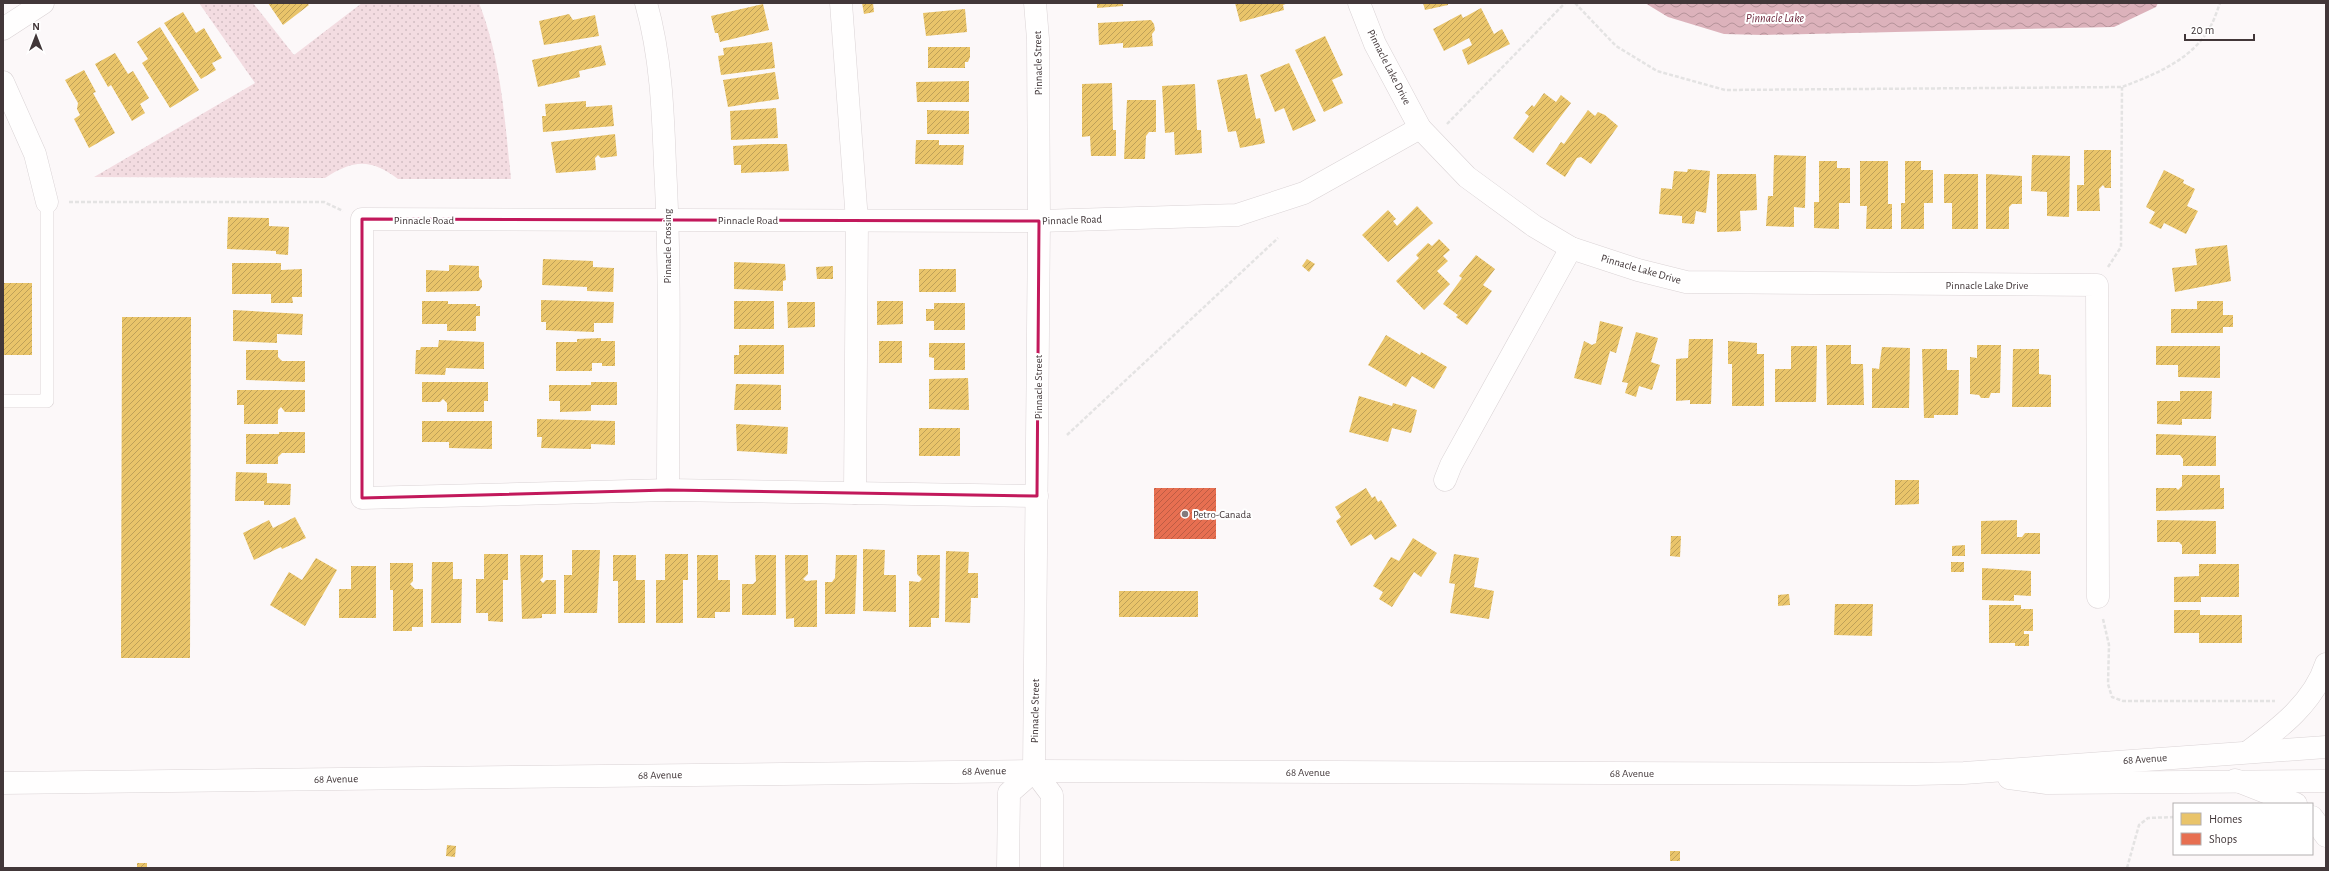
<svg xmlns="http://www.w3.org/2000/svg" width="2329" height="871" font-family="'Alegreya Sans',sans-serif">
  <defs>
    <pattern id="park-dots" width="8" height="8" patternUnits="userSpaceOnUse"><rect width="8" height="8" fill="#f3dce1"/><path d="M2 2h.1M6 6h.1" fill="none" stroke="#d2bdc2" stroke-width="1.8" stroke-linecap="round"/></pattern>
    <pattern id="water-waves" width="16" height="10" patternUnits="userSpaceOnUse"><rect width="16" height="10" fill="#dcb2bb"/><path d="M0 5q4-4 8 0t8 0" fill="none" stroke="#b49299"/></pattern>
    <pattern id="homes-hatch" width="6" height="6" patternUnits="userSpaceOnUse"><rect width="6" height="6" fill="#e9c46a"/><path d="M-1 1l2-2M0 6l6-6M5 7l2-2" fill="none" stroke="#bea058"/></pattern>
    <pattern id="shops-hatch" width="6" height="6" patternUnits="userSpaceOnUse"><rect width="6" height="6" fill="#e76f51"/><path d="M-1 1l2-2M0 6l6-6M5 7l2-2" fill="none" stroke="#bd5c44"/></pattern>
  </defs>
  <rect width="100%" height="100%" fill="#fcf8f9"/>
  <path fill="url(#park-dots)" d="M 199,3 L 253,3 L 294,55 L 362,3 L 479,3 C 501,59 505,120 511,179 L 398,179 C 370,158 353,160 325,178 L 94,177 L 255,83 Z"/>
  <path fill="url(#water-waves)" d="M 1645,3 L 2158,3 L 2156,7 L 2114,27 L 1763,35 L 1724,34 L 1668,17 Z"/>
  <g fill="url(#homes-hatch)">
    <path d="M 268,3 L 307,3 L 309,5 L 283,25 Z"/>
    <path d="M 862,3 L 873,3 L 874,12 L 864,14 Z"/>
    <path d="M 1097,3 L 1123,3 L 1123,6 L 1097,8 Z"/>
    <path d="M 1235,3 L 1288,3 L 1283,5 L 1284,10 L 1240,22 Z"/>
    <path d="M 1423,3 L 1448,3 L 1448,5 L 1425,10 Z"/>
    <path d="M 763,4 L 769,30 L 720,42 L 718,33 L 715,33 L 711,16 Z"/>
    <path d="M 1481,8 L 1494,34 L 1502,29 L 1510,44 L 1468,65 L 1462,50 L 1472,45 L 1469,38 L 1444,51 L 1433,29 L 1461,14 L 1463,18 Z"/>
    <path d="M 965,9 L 967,32 L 926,36 L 923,13 Z"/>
    <path d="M 183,12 L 196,33 L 204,28 L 222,58 L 212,63 L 216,70 L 201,79 L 164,23 Z"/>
    <path d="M 569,14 L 573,20 L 595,15 L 599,36 L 544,45 L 539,21 Z"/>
    <path d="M 1151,20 L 1154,24 L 1155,30 L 1152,34 L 1153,46 L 1123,48 L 1123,43 L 1099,45 L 1098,23 Z"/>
    <path d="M 160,27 L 199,90 L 170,108 L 142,63 L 148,59 L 137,42 Z"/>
    <path d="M 1325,36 L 1343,75 L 1332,80 L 1343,103 L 1324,112 L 1295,50 Z"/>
    <path d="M 772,42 L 775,68 L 721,75 L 718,56 L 724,55 L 723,48 Z"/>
    <path d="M 601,45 L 606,65 L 579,71 L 580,77 L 538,87 L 532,60 Z"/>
    <path d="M 928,47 L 970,47 L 970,57 L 968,62 L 965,62 L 965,68 L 928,68 Z"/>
    <path d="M 115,53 L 128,74 L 133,71 L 149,98 L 140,104 L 145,113 L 132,121 L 111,85 L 108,87 L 95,64 Z"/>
    <path d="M 1289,63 L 1316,121 L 1293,131 L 1284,108 L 1275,112 L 1260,75 Z"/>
    <path d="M 84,70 L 96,92 L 93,93 L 115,133 L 89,148 L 74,119 L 80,115 L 77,109 L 78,103 L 65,80 Z"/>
    <path d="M 775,72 L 779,99 L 728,107 L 723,80 Z"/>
    <path d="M 1247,74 L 1256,119 L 1260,118 L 1265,143 L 1240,148 L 1236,131 L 1228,132 L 1217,80 Z"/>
    <path d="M 969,81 L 969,102 L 917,102 L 916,82 Z"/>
    <path d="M 1112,83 L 1113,130 L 1116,130 L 1116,156 L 1091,156 L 1090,136 L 1082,137 L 1082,84 Z"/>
    <path d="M 1195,84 L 1197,130 L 1201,130 L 1202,153 L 1175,155 L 1174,132 L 1165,133 L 1162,86 Z"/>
    <path d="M 1544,93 L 1556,102 L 1561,95 L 1571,103 L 1533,153 L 1513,138 L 1529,116 L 1525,113 L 1532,105 L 1534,107 Z"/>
    <path d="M 1127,100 L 1156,100 L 1156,132 L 1149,132 L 1146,136 L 1145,159 L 1124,159 Z"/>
    <path d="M 586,101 L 586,107 L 612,105 L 614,126 L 543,132 L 542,116 L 546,116 L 545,104 Z"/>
    <path d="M 776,108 L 778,138 L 731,140 L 730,111 Z"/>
    <path d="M 927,110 L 969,111 L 969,134 L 927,134 Z"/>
    <path d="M 1588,110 L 1595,116 L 1598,112 L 1605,115 L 1618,126 L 1591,164 L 1581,157 L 1577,158 L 1565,177 L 1546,164 L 1561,142 L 1564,144 Z"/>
    <path d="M 615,134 L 617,156 L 601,158 L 598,155 L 595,158 L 596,170 L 556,173 L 551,142 Z"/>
    <path d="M 916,140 L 939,140 L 939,145 L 964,145 L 963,165 L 915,164 Z"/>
    <path d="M 764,144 L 787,144 L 789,171 L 741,173 L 741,165 L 734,165 L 733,146 Z"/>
    <path d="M 2084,150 L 2111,150 L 2111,188 L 2105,188 L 2103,185 L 2099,189 L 2100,211 L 2077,211 L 2077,185 L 2084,185 Z"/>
    <path d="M 1774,155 L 1806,156 L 1805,208 L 1794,207 L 1794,227 L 1766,226 L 1768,196 L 1773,196 Z"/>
    <path d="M 2032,155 L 2070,156 L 2069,217 L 2047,216 L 2047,192 L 2031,191 Z"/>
    <path d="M 1819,161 L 1837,161 L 1837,168 L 1850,168 L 1850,203 L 1839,203 L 1839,229 L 1814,228 L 1814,202 L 1819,202 Z"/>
    <path d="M 1860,161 L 1888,161 L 1888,204 L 1892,204 L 1892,229 L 1866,229 L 1867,206 L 1860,206 Z"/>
    <path d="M 1905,161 L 1921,161 L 1921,170 L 1933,170 L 1933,203 L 1924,203 L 1924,229 L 1901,229 L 1901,203 L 1905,203 Z"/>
    <path d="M 1688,169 L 1710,171 L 1706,213 L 1696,211 L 1694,224 L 1682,223 L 1682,216 L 1659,214 L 1661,188 L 1672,189 L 1674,171 L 1687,172 Z"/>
    <path d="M 2164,170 L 2184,180 L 2183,183 L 2195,189 L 2187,206 L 2198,211 L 2186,234 L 2164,223 L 2161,229 L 2149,223 L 2155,212 L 2146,207 Z"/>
    <path d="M 1717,174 L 1756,174 L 1757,210 L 1740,211 L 1741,231 L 1717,232 Z"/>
    <path d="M 1944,174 L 1978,174 L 1978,229 L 1952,229 L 1952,203 L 1944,203 Z"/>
    <path d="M 1986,174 L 2022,176 L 2022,204 L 2012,204 L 2009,207 L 2009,229 L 1986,229 Z"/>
    <path d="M 1417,206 L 1433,223 L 1388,262 L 1362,235 L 1388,210 L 1396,219 L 1393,221 L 1397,226 Z"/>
    <path d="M 228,217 L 269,218 L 269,226 L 289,227 L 288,255 L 276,254 L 276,251 L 227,249 Z"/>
    <path d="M 1439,239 L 1450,250 L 1443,256 L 1448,261 L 1437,271 L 1450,284 L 1424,310 L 1396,281 L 1419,258 L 1416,255 L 1428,243 L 1432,246 Z"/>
    <path d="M 2227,245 L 2231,281 L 2175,292 L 2172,268 L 2197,265 L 2195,249 Z"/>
    <path d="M 1476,255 L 1495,269 L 1483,285 L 1492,291 L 1467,325 L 1456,317 L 1458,315 L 1443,304 L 1462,278 L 1459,276 Z"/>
    <path d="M 543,259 L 593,261 L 593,267 L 614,268 L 613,292 L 587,291 L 587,287 L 542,285 Z"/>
    <path d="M 1307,259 L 1315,264 L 1309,272 L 1302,266 Z"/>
    <path d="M 734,262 L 785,264 L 786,280 L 783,281 L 783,291 L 734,289 Z"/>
    <path d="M 232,263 L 281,263 L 281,270 L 302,269 L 302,297 L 292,297 L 293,303 L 271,303 L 271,294 L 232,294 Z"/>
    <path d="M 449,265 L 479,266 L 479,277 L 482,281 L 482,287 L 479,291 L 426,292 L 426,270 L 449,271 Z"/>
    <path d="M 833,266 L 833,279 L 817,279 L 816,267 Z"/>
    <rect x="919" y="269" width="37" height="23"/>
    <rect x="3" y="283" width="29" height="72"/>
    <path d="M 541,300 L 614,302 L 613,323 L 594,323 L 594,332 L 546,330 L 546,322 L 541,322 Z"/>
    <path d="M 422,301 L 448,301 L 448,304 L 476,304 L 476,306 L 480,306 L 480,316 L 476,316 L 476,331 L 447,331 L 447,324 L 422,324 Z"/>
    <rect x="734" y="301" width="40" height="28"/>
    <path d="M 877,301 L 903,301 L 903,324 L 877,325 Z"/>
    <path d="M 2197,301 L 2223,301 L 2223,315 L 2233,315 L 2233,327 L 2223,327 L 2223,333 L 2171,333 L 2171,309 L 2197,309 Z"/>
    <path d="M 787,302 L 815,302 L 815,327 L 788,328 Z"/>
    <path d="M 934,303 L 965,303 L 965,330 L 934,330 L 934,321 L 926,321 L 926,309 L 934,309 Z"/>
    <path d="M 233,310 L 303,314 L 302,335 L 277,334 L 277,343 L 233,341 Z"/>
    <path d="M 122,317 L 191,317 L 190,658 L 121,658 Z"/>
    <path d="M 1600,321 L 1623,327 L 1616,353 L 1610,351 L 1601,385 L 1574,378 L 1584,341 L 1592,345 L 1596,343 Z"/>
    <path d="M 1636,332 L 1658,338 L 1651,362 L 1660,365 L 1652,390 L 1639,386 L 1636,397 L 1625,393 L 1628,383 L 1622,382 Z"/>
    <path d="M 1386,335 L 1420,355 L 1421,352 L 1447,367 L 1434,389 L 1412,376 L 1406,387 L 1368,365 Z"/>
    <path d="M 601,338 L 601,341 L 615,341 L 615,366 L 602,366 L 602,363 L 592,363 L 592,371 L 556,371 L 556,342 L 577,342 L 577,339 Z"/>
    <path d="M 1689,339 L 1713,339 L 1711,404 L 1690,404 L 1690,400 L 1676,401 L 1676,359 L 1688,358 Z"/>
    <path d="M 439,340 L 484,342 L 484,369 L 446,368 L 445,375 L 415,374 L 416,350 L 420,350 L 421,347 L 438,347 Z"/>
    <rect x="879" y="341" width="23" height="22"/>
    <path d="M 1728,341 L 1757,343 L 1757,354 L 1764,354 L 1764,406 L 1732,406 L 1732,364 L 1728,364 Z"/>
    <path d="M 929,343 L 965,343 L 965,370 L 934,370 L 934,358 L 929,357 Z"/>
    <path d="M 739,345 L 784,345 L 784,374 L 734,374 L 734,355 L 739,355 Z"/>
    <path d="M 1826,345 L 1851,345 L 1851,364 L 1863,364 L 1864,405 L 1827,405 Z"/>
    <path d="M 1977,345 L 2001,345 L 2000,393 L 1991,393 L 1989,398 L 1981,398 L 1979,395 L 1970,394 L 1970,357 L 1977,358 Z"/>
    <path d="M 1791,346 L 1817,346 L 1816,402 L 1775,402 L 1775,369 L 1791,369 Z"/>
    <path d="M 2156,346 L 2220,346 L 2220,378 L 2178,377 L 2178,365 L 2156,365 Z"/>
    <path d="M 1882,347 L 1910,348 L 1909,408 L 1872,408 L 1872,368 L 1879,369 Z"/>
    <path d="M 1922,349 L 1947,349 L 1947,370 L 1959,370 L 1958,415 L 1934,415 L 1934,418 L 1924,418 Z"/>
    <path d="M 2013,349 L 2039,349 L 2039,374 L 2051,375 L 2051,407 L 2012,407 Z"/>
    <path d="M 246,350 L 278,350 L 278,357 L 282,361 L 305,361 L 305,382 L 246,380 Z"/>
    <path d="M 968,378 L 969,410 L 929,409 L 929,379 Z"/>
    <path d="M 422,382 L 488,382 L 488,401 L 484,401 L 484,412 L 447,412 L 447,403 L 443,399 L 440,402 L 422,402 Z"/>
    <path d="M 591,382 L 617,382 L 617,405 L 591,405 L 591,411 L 560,412 L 560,401 L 549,401 L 549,385 L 591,385 Z"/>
    <path d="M 736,384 L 781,385 L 781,410 L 734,410 Z"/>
    <path d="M 237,390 L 305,390 L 305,412 L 285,412 L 281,407 L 278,410 L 278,424 L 244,424 L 244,405 L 237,405 Z"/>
    <path d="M 2180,391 L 2212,391 L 2211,419 L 2182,419 L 2182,425 L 2157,424 L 2157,401 L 2180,401 Z"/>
    <path d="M 1359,396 L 1392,406 L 1393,403 L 1417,410 L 1411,433 L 1392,428 L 1388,442 L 1349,432 Z"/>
    <path d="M 537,419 L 615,421 L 615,445 L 591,444 L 591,449 L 541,448 L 542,437 L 537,437 Z"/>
    <path d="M 422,421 L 492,421 L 492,449 L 449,448 L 449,442 L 422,442 Z"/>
    <path d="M 736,424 L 788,427 L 787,454 L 737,451 Z"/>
    <rect x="919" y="428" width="41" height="28"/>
    <path d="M 279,432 L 305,432 L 305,453 L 282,453 L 278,457 L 278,464 L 246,464 L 246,434 L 279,434 Z"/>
    <path d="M 2156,434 L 2216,436 L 2216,466 L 2183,466 L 2183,459 L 2180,455 L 2156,455 Z"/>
    <path d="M 236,472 L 267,473 L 267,483 L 291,484 L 290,505 L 264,505 L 264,501 L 235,501 Z"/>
    <path d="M 2182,475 L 2220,475 L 2220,488 L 2224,488 L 2224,509 L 2156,511 L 2156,488 L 2176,488 L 2178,490 L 2182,486 Z"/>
    <path d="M 1895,480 L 1919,480 L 1919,504 L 1895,505 Z"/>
    <path d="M 1366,488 L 1372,498 L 1375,496 L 1378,502 L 1381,500 L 1397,526 L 1375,540 L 1371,534 L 1351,546 L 1336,521 L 1341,517 L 1335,507 Z"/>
    <path d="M 295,517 L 306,538 L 282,549 L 281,547 L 254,560 L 243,533 L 269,520 L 273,528 Z"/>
    <path d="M 2017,520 L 2017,537 L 2022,537 L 2025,533 L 2040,533 L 2040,554 L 1981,554 L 1981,521 Z"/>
    <path d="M 2157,520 L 2216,521 L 2216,554 L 2182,554 L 2182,545 L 2179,542 L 2157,542 Z"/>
    <path d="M 1671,536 L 1681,536 L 1680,557 L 1670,556 Z"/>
    <path d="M 1413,538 L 1437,553 L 1421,577 L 1414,572 L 1392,607 L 1379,599 L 1383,592 L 1373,586 L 1391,557 L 1399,561 Z"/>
    <path d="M 1965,545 L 1965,556 L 1952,556 L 1952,546 Z"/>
    <path d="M 863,549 L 885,550 L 884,575 L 896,575 L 896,612 L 863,611 Z"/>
    <path d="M 572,550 L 600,550 L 597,613 L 564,613 L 564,575 L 572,575 Z"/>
    <path d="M 946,551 L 969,552 L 968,573 L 978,573 L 978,598 L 971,598 L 970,623 L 945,622 Z"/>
    <path d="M 484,554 L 508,554 L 508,580 L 503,580 L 503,622 L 488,621 L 488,613 L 476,613 L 476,579 L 484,579 Z"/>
    <path d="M 665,554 L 688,554 L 688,580 L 683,580 L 683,623 L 656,623 L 656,580 L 665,580 Z"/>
    <path d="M 1454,554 L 1479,558 L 1474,587 L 1494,591 L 1489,619 L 1450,613 L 1455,584 L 1449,583 Z"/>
    <path d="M 520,555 L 543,555 L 543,577 L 540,580 L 543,583 L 546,580 L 556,580 L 556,614 L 542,614 L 542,618 L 522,619 Z"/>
    <path d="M 613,555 L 636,555 L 636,580 L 645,580 L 645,623 L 618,623 L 618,581 L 613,581 Z"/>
    <path d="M 697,555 L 718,555 L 718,580 L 730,580 L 730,612 L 715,612 L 715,618 L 697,618 Z"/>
    <path d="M 755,555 L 776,555 L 776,615 L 742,615 L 742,584 L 753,584 L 756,581 Z"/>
    <path d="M 785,555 L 808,555 L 808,574 L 803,579 L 806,581 L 817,580 L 817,627 L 794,627 L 794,618 L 786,619 Z"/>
    <path d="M 836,555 L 857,555 L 855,614 L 825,614 L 825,582 L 832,582 L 835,578 Z"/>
    <path d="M 917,555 L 940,555 L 939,618 L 931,618 L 931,627 L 909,627 L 909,581 L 919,582 L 922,579 L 917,574 Z"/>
    <path d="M 316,558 L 337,570 L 305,626 L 270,605 L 289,572 L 302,580 Z"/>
    <path d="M 432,562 L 453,562 L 453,579 L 462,579 L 461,623 L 431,623 Z"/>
    <rect x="1951" y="562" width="13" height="10"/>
    <path d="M 390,563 L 413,563 L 413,581 L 410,584 L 415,589 L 423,589 L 423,627 L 412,627 L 412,631 L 393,631 L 393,590 L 390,590 Z"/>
    <path d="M 2199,564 L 2239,564 L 2239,597 L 2201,597 L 2201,602 L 2174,602 L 2174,577 L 2199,576 Z"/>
    <path d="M 351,566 L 376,566 L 376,618 L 339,618 L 339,589 L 351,589 Z"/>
    <path d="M 1982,568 L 2031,571 L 2031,596 L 2014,595 L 2014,601 L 1982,600 Z"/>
    <rect x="1119" y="591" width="79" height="26"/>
    <path d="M 1789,594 L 1790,605 L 1778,606 L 1778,595 Z"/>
    <path d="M 1835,604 L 1873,604 L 1872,636 L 1834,635 Z"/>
    <path d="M 1989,605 L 2021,605 L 2021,609 L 2033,609 L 2033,631 L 2024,631 L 2024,634 L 2029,634 L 2029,646 L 2015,646 L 2015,643 L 1989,643 Z"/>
    <path d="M 2174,610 L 2200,610 L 2200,615 L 2242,615 L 2242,643 L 2199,643 L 2199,633 L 2174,633 Z"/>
    <path d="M 447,845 L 456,846 L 455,857 L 446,856 Z"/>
    <rect x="1670" y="851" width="10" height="10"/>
    <rect x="137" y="863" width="10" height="5"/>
  </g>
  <rect fill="url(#shops-hatch)" x="1154" y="488" width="62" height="51"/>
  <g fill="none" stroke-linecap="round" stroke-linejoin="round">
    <defs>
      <path id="lane" d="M 3,401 L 47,401 L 47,202"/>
      <g id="street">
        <path d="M 646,3 C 661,56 663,111 665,165 C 671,274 668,382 668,490"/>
        <path d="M 841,3 L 857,221 L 855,493"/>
        <path d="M 1359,3 L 1375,44 L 1420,128 L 1467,177 L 1534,226 L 1571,248 L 1638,270 L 1686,282 L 2097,285 L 2098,597"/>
        <path d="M 3,82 L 35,154 L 47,202"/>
        <path d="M 1445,480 L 1451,465 L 1571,248"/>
        <path d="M 1037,496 L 668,490 L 362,498 L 362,219 L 1039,221 L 1237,215 L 1304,193 L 1420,128"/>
      </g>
      <g id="secondary">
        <path d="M 3,29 L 43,3"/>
        <path d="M 1034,771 L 1039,221 L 1038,39 L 1035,3"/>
        <path d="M 1034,771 L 1052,795 L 1052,868"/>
        <path d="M 2009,778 L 2047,783 L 2326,781"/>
        <path d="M 3,783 L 1034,771 L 1915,774 L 1964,773 L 2326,747"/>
        <path d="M 1008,868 L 1009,793 L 1034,771"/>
      </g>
      <g id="primary">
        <path d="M 2249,751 C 2280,728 2314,702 2326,664"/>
        <path d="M 2235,780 L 2296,804"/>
        <path d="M 2312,817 L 2326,836"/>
      </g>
    </defs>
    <use href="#lane" stroke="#dad3d5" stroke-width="14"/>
    <use href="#street" stroke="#dad3d5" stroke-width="23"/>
    <use href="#secondary" stroke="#dad3d5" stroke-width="23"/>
    <use href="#primary" stroke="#dad3d5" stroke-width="23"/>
    <g stroke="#e4e3e3" stroke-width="2.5" stroke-dasharray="4 2" stroke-linecap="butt">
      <path d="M 1575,3 L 1616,46 L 1657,71 L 1725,90 L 2122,87 C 2154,75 2191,60 2209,29 C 2214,21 2217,11 2220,3"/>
      <path d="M 1447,124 L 1565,3"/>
      <path d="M 69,202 L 324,202 L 343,211"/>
      <path d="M 2108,267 L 2121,247 L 2122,87"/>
      <path d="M 1067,435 L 1278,238"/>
      <path d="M 2103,619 L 2109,645 L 2108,684 L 2112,697 L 2123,701 L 2275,701"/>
      <path d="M 2127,868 L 2139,825 L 2148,818 L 2174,817"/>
    </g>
    <use href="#lane" stroke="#fffefe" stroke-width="13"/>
    <use href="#street" stroke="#fffefe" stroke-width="22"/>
    <use href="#secondary" stroke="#fffefe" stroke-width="22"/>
    <use href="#primary" stroke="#fffefe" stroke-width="22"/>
  </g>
  <path fill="none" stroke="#c2185b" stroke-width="3" stroke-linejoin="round" d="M 362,219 L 1039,221 L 1037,496 L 668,490 L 362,498 Z"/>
  <circle fill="#837b7c" stroke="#fff" stroke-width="1.5" cx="1185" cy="514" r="4"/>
  <g text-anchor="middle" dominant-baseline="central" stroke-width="4" stroke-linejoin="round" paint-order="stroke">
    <g font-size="11" fill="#423739" stroke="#fff">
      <text transform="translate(1038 63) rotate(-91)">Pinnacle Street</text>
      <text transform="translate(1389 67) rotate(63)">Pinnacle Lake Drive</text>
      <text x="424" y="220">Pinnacle Road</text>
      <text x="748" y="220">Pinnacle Road</text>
      <text transform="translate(1072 220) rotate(-2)">Pinnacle Road</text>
      <text transform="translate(667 246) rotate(-90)">Pinnacle Crossing</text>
      <text transform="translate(1641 269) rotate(16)">Pinnacle Lake Drive</text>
      <text x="1987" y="285">Pinnacle Lake Drive</text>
      <text transform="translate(1038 387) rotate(-90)">Pinnacle Street</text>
      <text transform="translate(1035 711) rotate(-89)">Pinnacle Street</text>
      <text transform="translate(2145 759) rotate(-4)">68 Avenue</text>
      <text transform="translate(984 771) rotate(-1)">68 Avenue</text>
      <text x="1308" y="772">68 Avenue</text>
      <text x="1632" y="773">68 Avenue</text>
      <text transform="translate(660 775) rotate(-1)">68 Avenue</text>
      <text transform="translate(336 779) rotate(-1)">68 Avenue</text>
    </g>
    <g font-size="11" fill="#423739" stroke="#fff" text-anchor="start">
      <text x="1193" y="514">Petro-Canada</text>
    </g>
    <g font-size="12" font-style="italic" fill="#6e283d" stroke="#fff">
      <text x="1775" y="18">Pinnacle Lake</text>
    </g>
  </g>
  <rect width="2329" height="871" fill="none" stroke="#423739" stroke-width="8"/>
  <rect x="2173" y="803" width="140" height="52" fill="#ffffff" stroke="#b3afb0"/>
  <rect x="2181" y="813" width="20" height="12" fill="#e9c46a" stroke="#b3afb0"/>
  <text x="2209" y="823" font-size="12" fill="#423739">Homes</text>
  <rect x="2181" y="833" width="20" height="12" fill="#e76f51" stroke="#b3afb0"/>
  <text x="2209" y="843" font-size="12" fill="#423739">Shops</text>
  <g transform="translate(36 36)" stroke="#ffffff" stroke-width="3" paint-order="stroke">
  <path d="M0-3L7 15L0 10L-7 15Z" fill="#423739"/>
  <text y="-6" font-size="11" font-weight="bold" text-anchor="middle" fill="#423739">N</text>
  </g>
  <path d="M2185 34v6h69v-6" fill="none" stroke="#423739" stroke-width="2"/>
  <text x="2191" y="34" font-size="12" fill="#423739" stroke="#ffffff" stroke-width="3" paint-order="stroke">20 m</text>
</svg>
